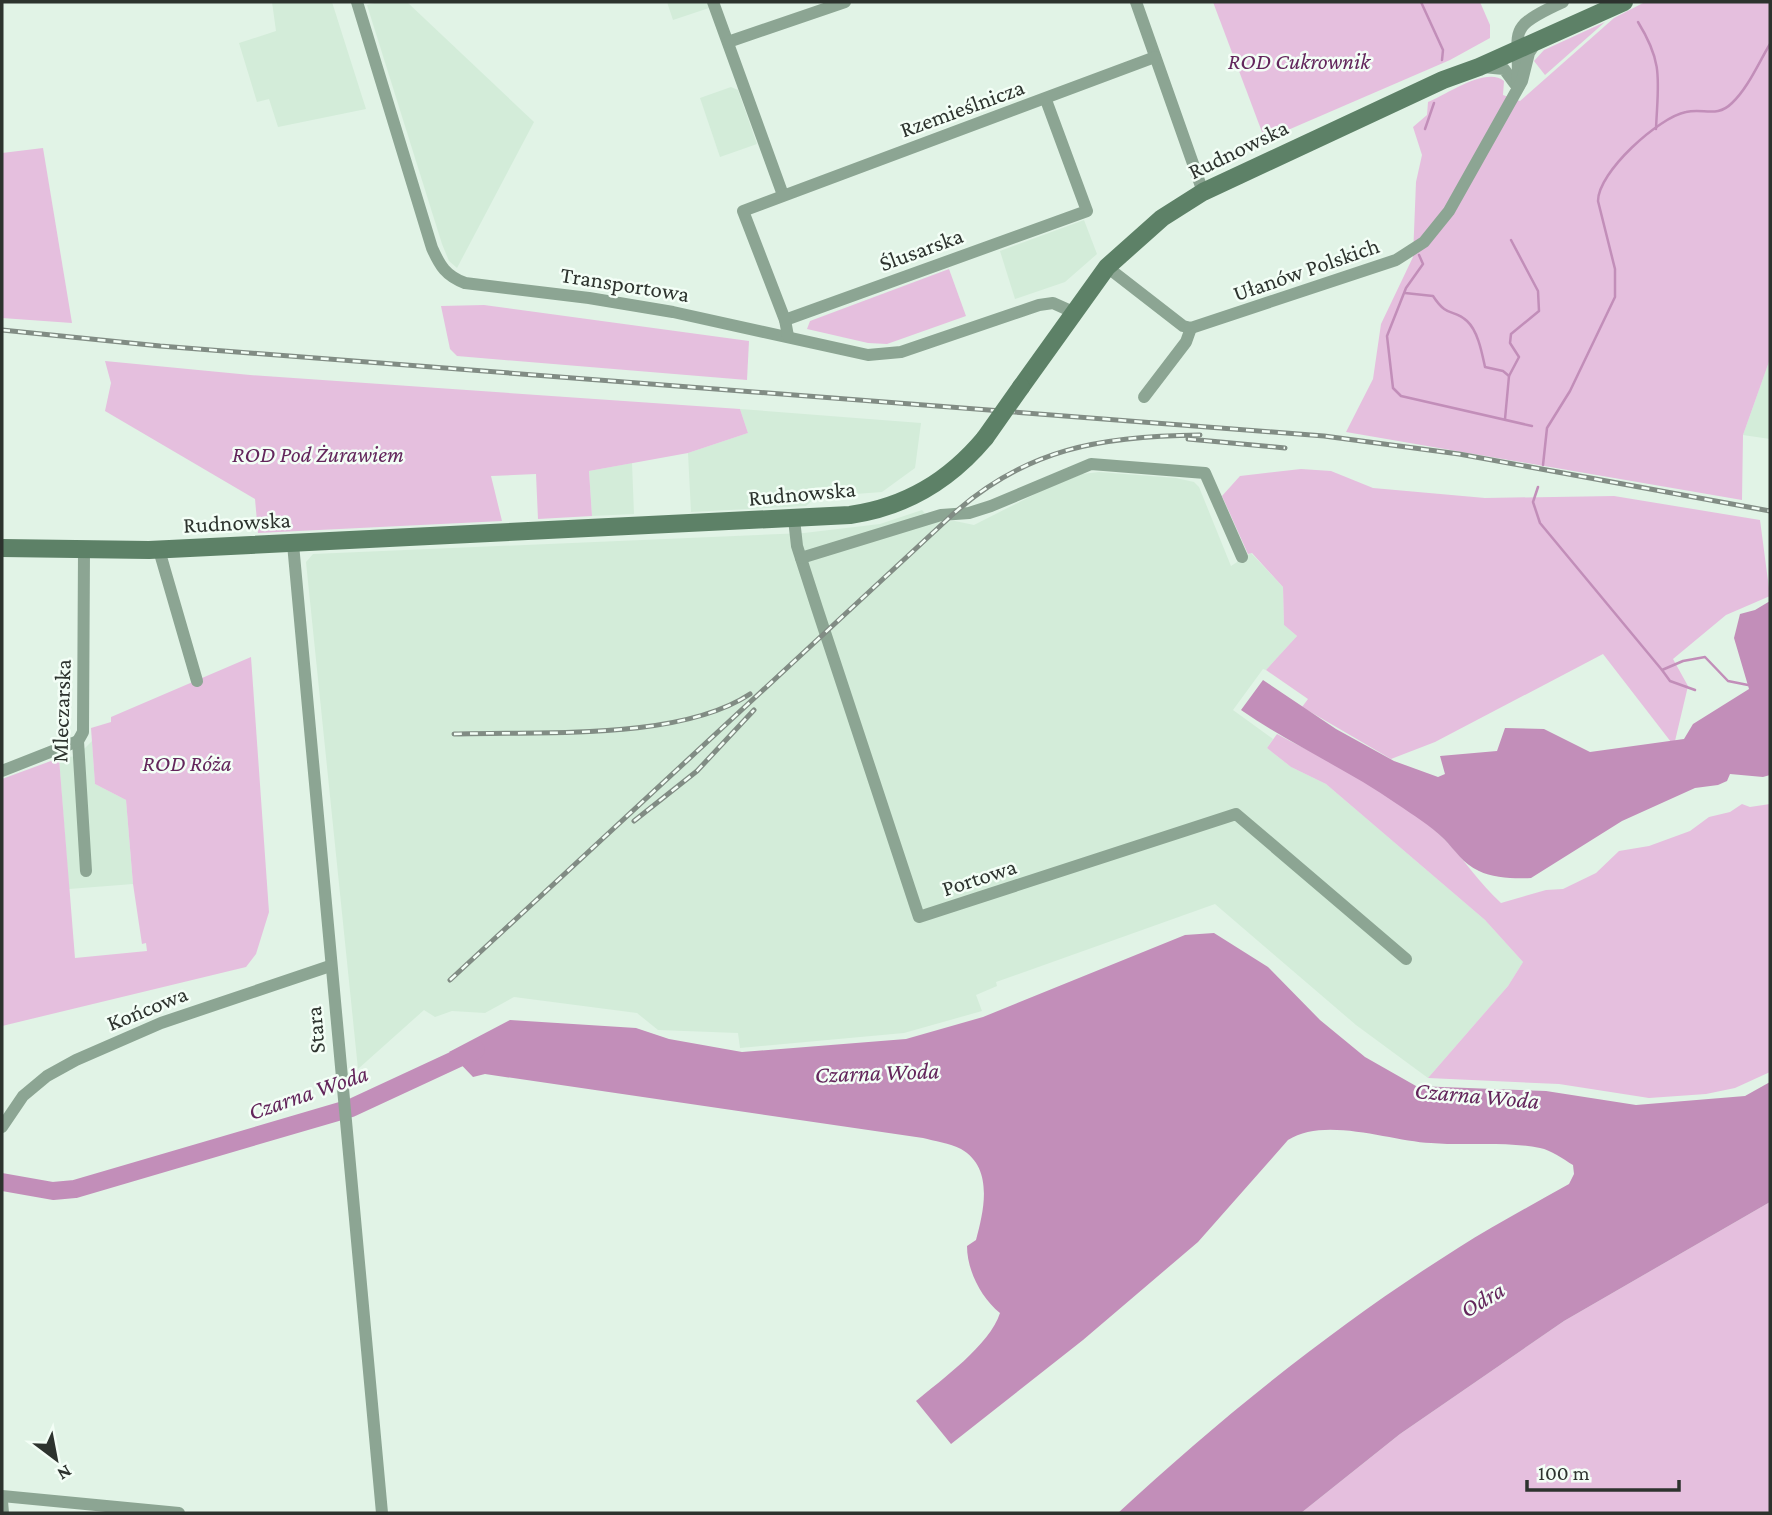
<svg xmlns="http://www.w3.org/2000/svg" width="1772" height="1515" font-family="'Crimson Pro',serif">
  <rect width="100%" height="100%" fill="#e1f3e6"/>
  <g fill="#d3ecd9">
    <path d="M 272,2 L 332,2 L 366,109 L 278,127 L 269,99 L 257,102 L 239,43 L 276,31 Z"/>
    <path d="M 378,2 L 407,2 L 534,122 L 457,268 L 449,261 L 442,244 L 367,5 Z"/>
    <path d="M 667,2 L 707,2 L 709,8 L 673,20 Z"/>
    <path d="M 731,87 L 738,90 L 757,144 L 720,157 L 700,98 Z"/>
    <path d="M 1084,220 L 1097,254 L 1065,282 L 1015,299 L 1000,251 Z"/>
    <path d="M 1770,359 L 1770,439 L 1743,435 Z"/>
    <path d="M 740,409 L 921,423 L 915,468 L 882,492 L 816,497 L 806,506 L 691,512 L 688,453 L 748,433 Z"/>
    <path d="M 632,463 L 634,514 L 592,516 L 589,471 Z"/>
    <path d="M 1099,472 L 1176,478 L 1194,482 L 1199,487 L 1231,566 L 1251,553 L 1283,587 L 1284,625 L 1297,636 L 1266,670 L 1263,669 L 1233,710 L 1273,739 L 1267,748 L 1291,767 L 1326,784 L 1485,920 L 1523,962 L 1508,986 L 1428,1078 L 1356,1025 L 1215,904 L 996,982 L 997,986 L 976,995 L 982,1011 L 904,1033 L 740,1048 L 738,1033 L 658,1030 L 637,1013 L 514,997 L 485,1013 L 452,1011 L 435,1017 L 424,1010 L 358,1069 L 306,562 L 313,554 L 804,533 L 880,524 L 922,510 L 932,522 L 955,521 L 974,525 L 1045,489 L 1082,474 Z"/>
    <path d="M 92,741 L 95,784 L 126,800 L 133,884 L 69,889 L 59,758 L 77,756 Z"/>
  </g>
  <g fill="#e5bfde">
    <path d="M 1213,2 L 1480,2 L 1490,25 L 1490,38 L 1450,60 L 1265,140 Z"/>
    <path d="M 1645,2 L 1770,2 L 1770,359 L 1743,435 L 1742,500 L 1346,432 L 1373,379 L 1381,324 L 1413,257 L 1416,182 L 1422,155 L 1413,127 L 1427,115 L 1428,102 C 1447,94 1487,66 1504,81 L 1503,95 L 1520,101 L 1614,18 Z"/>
    <path d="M 1605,22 L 1545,75 L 1534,61 L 1544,50 Z"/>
    <path d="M 43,148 L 72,323 L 2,318 L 2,153 Z"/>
    <path d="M 949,269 L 966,316 L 887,344 L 868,343 L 807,329 L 810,321 Z"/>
    <path d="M 484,305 L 749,341 L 747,380 L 457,356 L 450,349 L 441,306 Z"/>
    <path d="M 105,361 L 250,375 L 740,409 L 748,433 L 688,453 L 589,471 L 592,516 L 538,519 L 536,474 L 491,476 L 502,521 L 258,533 L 255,499 L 105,411 L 111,383 Z"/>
    <path d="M 1301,469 L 1331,471 L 1373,488 L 1485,498 L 1614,496 L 1760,520 L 1770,596 L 1726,615 L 1673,659 L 1688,686 L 1675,741 L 1671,742 L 1603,654 L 1435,742 L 1391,759 L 1302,707 L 1308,699 L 1266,670 L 1297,636 L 1284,625 L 1283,587 L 1252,553 L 1248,554 L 1222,496 L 1240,476 Z"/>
    <path d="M 251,657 L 269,912 L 256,954 L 246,967 L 2,1026 L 2,779 L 59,758 L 75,958 L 147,951 L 146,943 L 142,944 L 133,884 L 126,800 L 95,784 L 91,728 L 111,722 L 111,717 Z"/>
    <path d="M 1277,734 C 1333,764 1398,793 1444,839 C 1464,859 1480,884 1501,903 L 1546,890 L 1563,889 L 1596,873 L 1619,851 L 1649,846 L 1690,831 L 1709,817 L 1730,812 L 1742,804 L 1750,807 L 1770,804 L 1770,1072 L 1735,1088 L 1706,1094 L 1649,1098 L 1559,1084 L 1428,1078 L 1508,986 L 1523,962 L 1485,920 L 1326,784 L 1291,767 L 1267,748 Z"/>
    <path d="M 1770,1202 L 1770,1513 L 1301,1513 L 1400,1434 L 1564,1321 Z"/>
  </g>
  <g fill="#c28eb9">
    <path d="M 1770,601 L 1770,775 L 1763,777 L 1730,774 L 1727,781 L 1718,785 L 1695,788 L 1622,821 L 1531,878 C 1516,879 1493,878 1479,871 C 1463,864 1455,850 1444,839 C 1430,825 1413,815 1397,804 C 1347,769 1291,745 1241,710 L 1263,680 L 1336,729 L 1394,761 L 1438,777 L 1445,774 L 1440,756 L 1497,751 L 1505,728 L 1544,729 L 1590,752 L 1684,739 L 1693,724 L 1749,689 L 1734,638 L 1740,614 L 1755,610 Z"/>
    <path d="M 1214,933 L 1268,967 L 1320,1020 L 1365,1057 L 1416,1086 L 1546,1091 L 1636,1105 L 1745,1096 L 1770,1082 L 1770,1202 L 1564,1321 L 1400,1434 L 1301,1513 L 1118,1513 C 1223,1416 1337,1324 1458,1248 C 1494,1225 1532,1205 1569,1184 L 1574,1174 L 1573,1165 C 1563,1159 1551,1150 1540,1148 C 1504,1141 1467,1146 1431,1143 C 1390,1141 1325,1116 1288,1140 L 1198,1242 L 1083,1340 L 951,1444 L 916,1401 C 941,1380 990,1345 1000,1313 C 981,1298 967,1270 967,1246 L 976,1240 C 984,1210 994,1168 961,1149 C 950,1143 934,1141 923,1138 L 485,1074 L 473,1077 L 449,1052 L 510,1020 L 636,1028 L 669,1039 L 742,1052 L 906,1039 L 983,1017 L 1185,935 Z"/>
  </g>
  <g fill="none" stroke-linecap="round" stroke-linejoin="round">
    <g stroke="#c28eb9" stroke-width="2.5">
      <path d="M 1421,2 L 1443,50 L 1442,60"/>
      <path d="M 1638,22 C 1664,64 1658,81 1656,129"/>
      <path d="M 1425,129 L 1434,103"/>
      <path d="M 1419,255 L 1423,264 L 1406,288 L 1387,336 L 1393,388 L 1401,396 L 1532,426"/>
      <path d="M 1405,293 L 1433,296 C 1448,319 1453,308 1467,321 C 1478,331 1482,353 1485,367 L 1503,371 L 1509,376 L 1505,419"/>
      <path d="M 1509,376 L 1519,357 L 1510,343 L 1511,334 L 1539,311 L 1538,291 L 1511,240"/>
      <path d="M 1543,465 L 1547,428 L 1570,391 L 1615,297 L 1615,269 L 1598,201 C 1598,172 1659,117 1686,112 C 1704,108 1717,118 1732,103 C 1748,88 1759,62 1770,44"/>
      <path d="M 1538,487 L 1533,502 L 1540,523 L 1662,670 L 1683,661 L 1705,657 L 1728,681 L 1748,685"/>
      <path d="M 1662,670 L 1670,681 L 1695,690"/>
    </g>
    <path stroke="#c28eb9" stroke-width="18" d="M 2,1182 L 53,1191 L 75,1189 L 351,1108 L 476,1050"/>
    <g stroke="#8ca593" stroke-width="12">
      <path d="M 357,2 L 432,248 C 440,266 446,276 465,283 L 589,298 L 673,312 L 868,355 L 901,352 L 1039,305 L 1053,303 L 1073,312"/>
      <path d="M 713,2 L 783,195"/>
      <path d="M 1136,2 L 1203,192"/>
      <path d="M 728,42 L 845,2"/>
      <path d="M 1483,67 L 1504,69 L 1515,84"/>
      <path d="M 1517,88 C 1522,30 1501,30 1563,2"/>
      <path d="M 1107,267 L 1183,326 L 1191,328 L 1396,260 L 1424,242 L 1449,211 L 1522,81 L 1529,53 L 1537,41"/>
      <path d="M 785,320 L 1087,211 L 1046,100"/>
      <path d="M 788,336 L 785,320 L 743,211 L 1155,57"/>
      <path d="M 1144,397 L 1186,342 L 1191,328"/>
      <path d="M 794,519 L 797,546 L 817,608 L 919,917 L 1236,814 L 1406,959"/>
      <path d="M 293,544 L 382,1513"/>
      <path d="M 159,550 L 197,681"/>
      <path d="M 84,551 L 83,732 L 78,741 L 86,871"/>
      <path d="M 801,558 L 941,515 L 969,513 L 991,506 L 1091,464 L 1205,473 L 1242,557"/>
      <path d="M 2,771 L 78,741"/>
      <path d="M 2,1127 L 23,1096 L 47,1076 L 76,1060 L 161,1023 L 330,966"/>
      <path d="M 2,1496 L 179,1513"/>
      <path d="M 2,1501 L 3,1513"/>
    </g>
    <g stroke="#5d8167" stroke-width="18">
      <path d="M 1021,387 L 1107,267 L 1162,218 L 1203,192 L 1443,80 L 1479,67 L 1624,2"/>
      <path d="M 2,548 L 149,550 L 850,515 C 906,507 949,481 985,438"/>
    </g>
    <defs>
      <g id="rail">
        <path d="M 2,330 L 160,346 L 1324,436 L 1459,454 L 1770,511"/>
        <path d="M 1188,439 L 1285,448"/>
        <path d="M 454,734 C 539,731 679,741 750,694"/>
        <path d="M 634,821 L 697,771 L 754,710"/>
        <path d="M 450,980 L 951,516 C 1026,448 1102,436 1200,435"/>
      </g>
    </defs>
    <use href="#rail" stroke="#818c84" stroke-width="5"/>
    <use href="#rail" stroke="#f3fef6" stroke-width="2.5" stroke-dasharray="8" stroke-linecap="butt"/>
    <path stroke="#5d8167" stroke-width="18" d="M 985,438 L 1021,387"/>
  </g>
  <g text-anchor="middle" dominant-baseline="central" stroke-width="5" stroke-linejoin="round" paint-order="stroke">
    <g font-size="23" font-style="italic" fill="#63265c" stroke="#f3fef6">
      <text x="1299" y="61">ROD Cukrownik</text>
      <text x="318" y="454">ROD Pod Żurawiem</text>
      <text x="187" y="763">ROD Róża</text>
    </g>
    <g font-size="23" fill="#2d332e" stroke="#f3fef6">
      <text transform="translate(962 108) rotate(-20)">Rzemieślnicza</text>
      <text transform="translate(1238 149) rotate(-26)">Rudnowska</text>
      <text transform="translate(921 249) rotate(-20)">Ślusarska</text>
      <text transform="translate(1306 269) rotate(-19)">Ułanów Polskich</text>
      <text transform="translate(625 284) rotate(9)">Transportowa</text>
      <text transform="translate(802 493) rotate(-5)">Rudnowska</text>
      <text transform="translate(237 522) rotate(-3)">Rudnowska</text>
      <text transform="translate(61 711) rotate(-88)">Mleczarska</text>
      <text transform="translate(979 877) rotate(-18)">Portowa</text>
      <text transform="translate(147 1008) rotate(-22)">Końcowa</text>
      <text transform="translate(315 1030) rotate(-95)">Stara</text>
    </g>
    <g font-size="24" font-style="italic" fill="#63255b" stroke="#f3fef6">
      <text transform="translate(877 1072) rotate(-2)">Czarna Woda</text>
      <text transform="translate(308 1092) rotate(-19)">Czarna Woda</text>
      <text transform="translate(1477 1095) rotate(5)">Czarna Woda</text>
      <text transform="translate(1482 1299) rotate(-31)">Odra</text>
    </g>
  </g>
  <rect width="1772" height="1515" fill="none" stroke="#2d332e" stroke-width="7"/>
  <g transform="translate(56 1459) rotate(148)" stroke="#f3fef6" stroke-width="5" paint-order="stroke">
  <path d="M0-5L12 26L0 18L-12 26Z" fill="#2d332e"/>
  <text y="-10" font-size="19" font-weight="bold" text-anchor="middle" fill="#2d332e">N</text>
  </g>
  <path d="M1527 1480v10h152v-10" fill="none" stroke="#2d332e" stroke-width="3.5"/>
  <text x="1538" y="1480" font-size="21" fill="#2d332e" stroke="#f3fef6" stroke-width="5" paint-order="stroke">100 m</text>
</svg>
